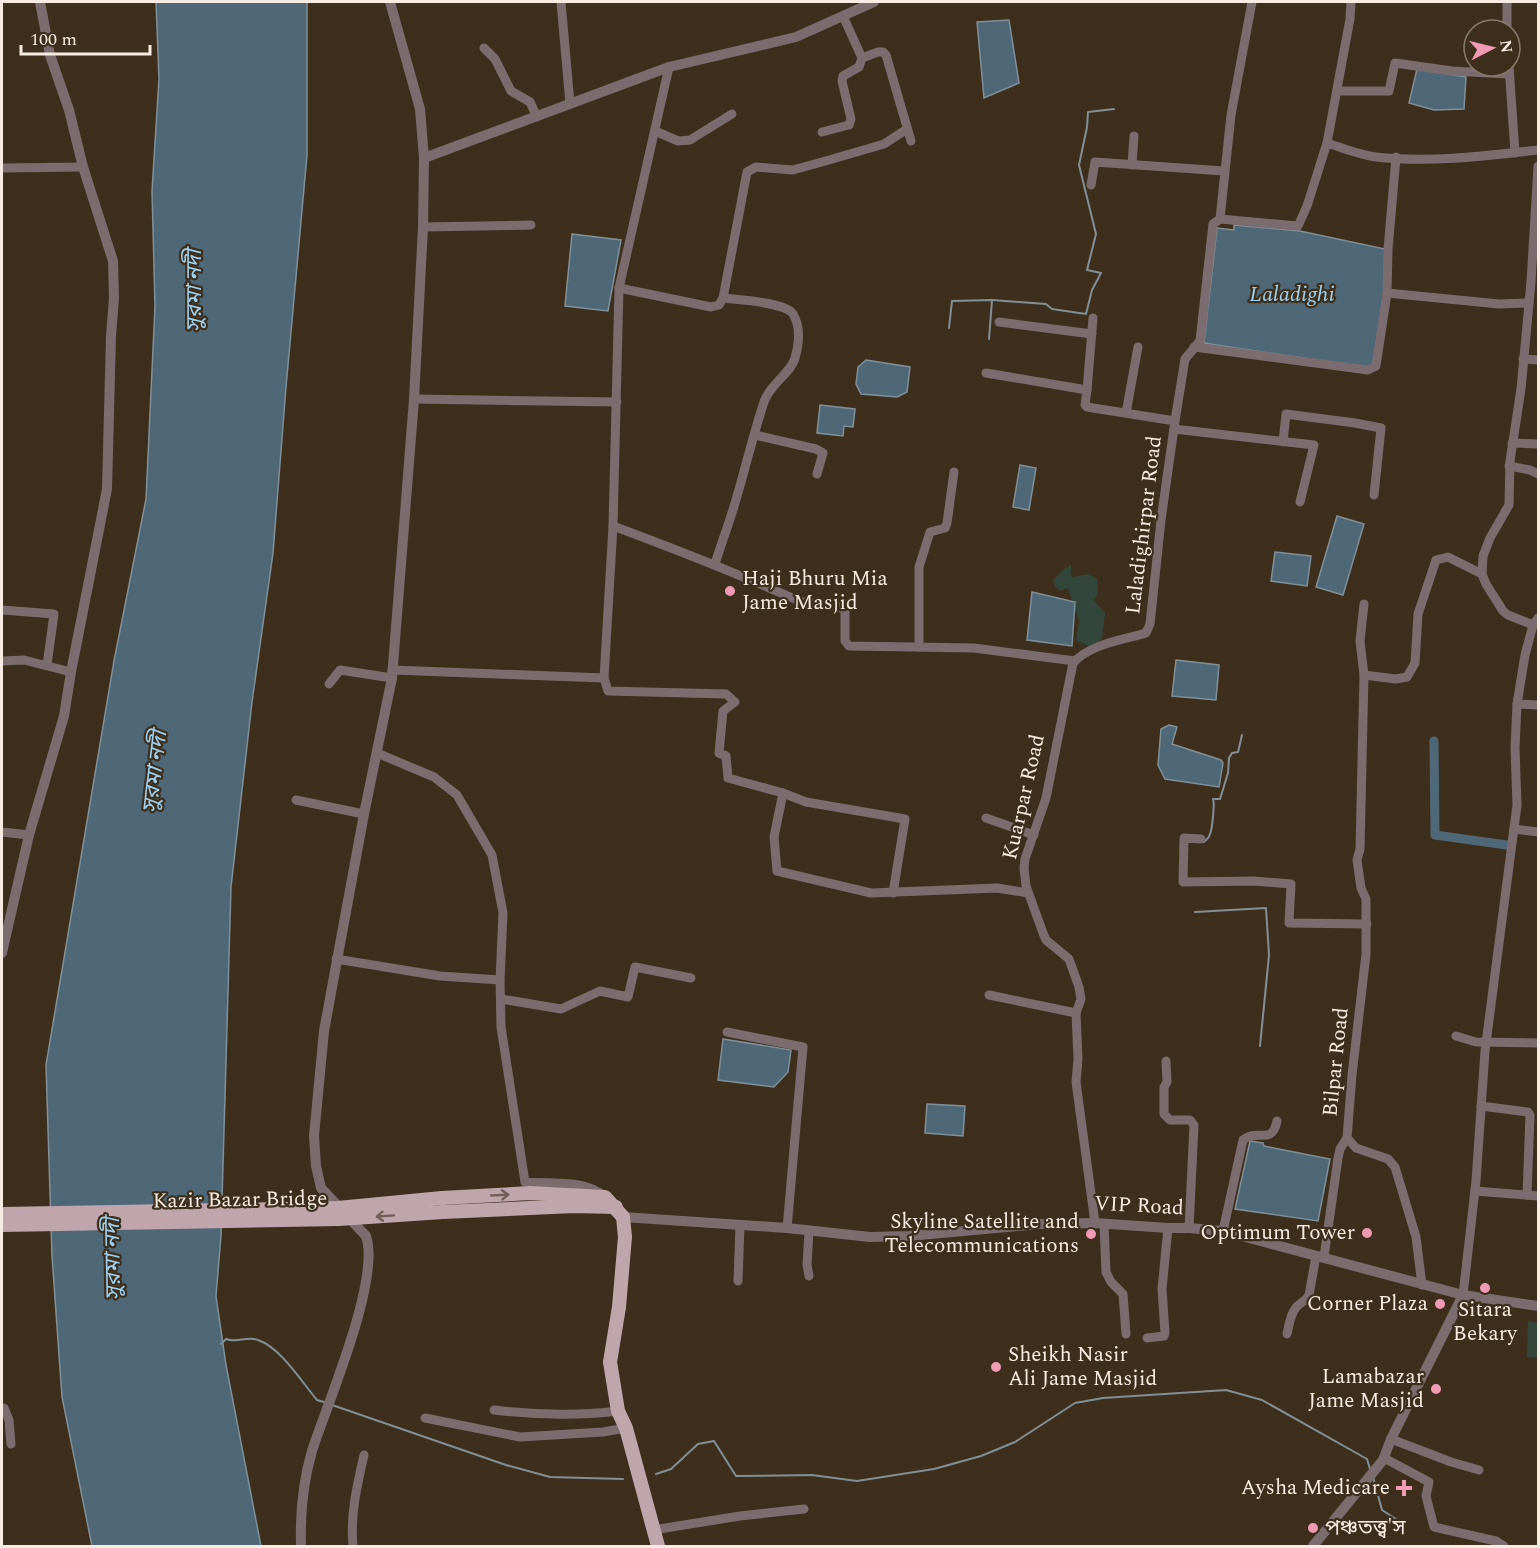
<svg xmlns="http://www.w3.org/2000/svg" width="1540" height="1548" font-family="Spectral,'Noto Sans Bengali',serif">
  <rect width="100%" height="100%" fill="#3e2f1d"/>
  <g fill="#33463b">
    <path d="M 1071,565 L 1071,575 L 1073,577 L 1089,574 L 1097,579 L 1098,594 L 1094,600 L 1105,613 L 1102,639 L 1092,647 L 1076,641 L 1079,621 L 1068,588 L 1060,591 L 1055,586 L 1054,579 L 1065,568 Z"/>
    <path d="M 1528,1321 L 1538,1322 L 1538,1358 L 1527,1357 Z"/>
  </g>
  <g fill="#4e6878" stroke="#809098" stroke-width="1.5">
    <path d="M 156,2 L 307,2 L 307,155 L 286,387 L 273,553 L 252,702 L 231,887 L 221,1235 L 216,1296 L 226,1365 L 261,1546 L 92,1546 L 62,1397 L 52,1256 L 46,1065 L 114,661 L 146,499 L 155,306 L 152,191 L 159,79 Z"/>
    <path d="M 1009,20 L 1019,83 L 984,98 L 977,22 Z"/>
    <path d="M 1417,69 L 1466,77 L 1464,109 L 1434,110 L 1409,103 Z"/>
    <path d="M 1234,225 L 1300,231 L 1385,249 L 1384,295 L 1374,363 L 1367,368 L 1204,343 L 1217,228 L 1234,230 Z"/>
    <path d="M 572,234 L 621,240 L 608,311 L 565,306 Z"/>
    <path d="M 866,360 L 910,367 L 907,392 L 897,397 L 861,394 L 856,384 L 858,367 Z"/>
    <path d="M 820,405 L 855,409 L 853,427 L 844,426 L 843,436 L 817,433 Z"/>
    <path d="M 1020,465 L 1036,468 L 1029,510 L 1013,507 Z"/>
    <path d="M 1337,516 L 1364,524 L 1343,595 L 1316,587 Z"/>
    <path d="M 1275,552 L 1311,556 L 1307,586 L 1271,581 Z"/>
    <path d="M 1032,592 L 1075,602 L 1072,646 L 1027,640 Z"/>
    <path d="M 1176,660 L 1219,665 L 1216,700 L 1172,696 Z"/>
    <path d="M 1169,725 L 1177,727 L 1172,744 L 1221,760 L 1223,763 L 1219,787 L 1165,779 L 1158,765 L 1161,729 Z"/>
    <path d="M 723,1039 L 791,1050 L 788,1072 L 774,1087 L 718,1080 Z"/>
    <path d="M 927,1104 L 965,1106 L 963,1136 L 925,1133 Z"/>
    <path d="M 1250,1141 L 1263,1143 L 1264,1146 L 1330,1159 L 1318,1221 L 1235,1209 Z"/>
  </g>
  <g fill="none" stroke-linecap="round" stroke-linejoin="round">
    <g stroke="#809098" stroke-width="2">
      <path d="M 992,300 L 1046,304 L 1052,309 L 1086,314 L 1092,290 L 1101,273 L 1087,270 L 1096,234 L 1079,165 L 1087,127 L 1088,112 L 1114,109"/>
      <path d="M 949,328 L 952,301 L 992,300 L 989,339"/>
      <path d="M 1204,842 C 1207,839 1209,838 1210,834 C 1212,831 1215,803 1213,799 L 1220,799 L 1228,773 L 1229,758 L 1232,753 L 1238,752 L 1242,735"/>
      <path d="M 1195,912 L 1266,908 L 1269,955 L 1260,1046"/>
      <path d="M 221,1344 L 226,1339 C 236,1343 248,1336 258,1340 C 281,1348 301,1381 317,1400 L 327,1403"/>
      <path d="M 332,1405 L 506,1465 L 550,1477 L 623,1479"/>
      <path d="M 656,1474 L 671,1469 L 698,1444 L 714,1441 L 736,1476 L 812,1475 L 857,1481 L 934,1469 L 981,1456 L 1015,1442 L 1075,1403 L 1103,1398 L 1226,1390 L 1262,1400 L 1367,1459 L 1370,1469"/>
      <path d="M 1373,1477 L 1382,1510 L 1399,1521"/>
    </g>
    <path stroke="#4e6878" stroke-width="9" d="M 1434,741 L 1435,835 L 1507,845"/>
    <g stroke="#7a6c6f" stroke-width="9">
      <path d="M 561,2 L 570,104"/>
      <path d="M 1507,2 L 1507,30"/>
      <path d="M 484,48 L 495,59 L 511,91 L 530,102 L 537,117"/>
      <path d="M 862,58 L 878,52 L 883,52 L 886,55 L 911,141"/>
      <path d="M 1509,66 L 1515,153"/>
      <path d="M 669,67 L 619,288 L 613,526 L 604,678 L 608,691 L 726,694 L 735,702 L 723,711 L 719,753 L 726,756 L 728,778 L 783,793 L 806,802 L 905,819 L 893,893"/>
      <path d="M 1337,91 L 1389,91 L 1395,63 L 1452,71 L 1509,74"/>
      <path d="M 655,131 L 678,141 L 690,140 L 732,114"/>
      <path d="M 822,132 L 849,125 L 851,119 L 842,81 L 843,76 L 859,67 L 862,58 L 843,16"/>
      <path d="M 1327,143 C 1343,148 1360,155 1376,157 C 1430,163 1485,156 1538,150"/>
      <path d="M 1132,165 L 1134,136"/>
      <path d="M 2,168 L 83,167"/>
      <path d="M 1091,185 L 1095,162 L 1224,171"/>
      <path d="M 1220,219 L 1298,226 L 1307,206 L 1327,143 L 1350,19 L 1351,2"/>
      <path d="M 423,227 L 531,225"/>
      <path d="M 619,288 L 711,307 L 719,305 L 723,298 L 747,172 L 756,167 L 793,170 L 829,160 L 884,144 L 907,129"/>
      <path d="M 1387,293 L 1499,304 L 1529,303"/>
      <path d="M 999,322 L 1092,334"/>
      <path d="M 1194,347 L 1368,370 L 1376,366 L 1387,293 L 1388,249 L 1396,157"/>
      <path d="M 1523,359 L 1538,360"/>
      <path d="M 986,373 L 1087,390 L 1085,405 L 1087,407 L 1175,421"/>
      <path d="M 1087,390 L 1093,318"/>
      <path d="M 414,399 L 617,402"/>
      <path d="M 1126,413 L 1138,347"/>
      <path d="M 1174,429 L 1314,445 L 1300,502"/>
      <path d="M 755,435 L 816,449 L 823,453 L 817,474"/>
      <path d="M 1283,442 L 1286,414 L 1355,423 L 1381,428 L 1374,495"/>
      <path d="M 1512,443 L 1538,444"/>
      <path d="M 1509,466 L 1530,470 L 1538,474"/>
      <path d="M 613,526 C 675,549 736,573 797,600 C 812,607 834,599 845,611 L 845,641 L 849,646 L 974,648 L 1075,661"/>
      <path d="M 715,564 C 721,544 729,524 735,503 C 745,470 753,435 764,402 C 770,384 791,373 795,358 C 799,344 801,327 793,314 C 785,302 739,300 723,298"/>
      <path d="M 1364,604 L 1360,641 L 1364,675 L 1360,849 L 1357,860 L 1361,888 L 1366,899 L 1366,954 L 1352,1075 L 1347,1138 L 1356,1148 L 1388,1159 L 1395,1167 L 1416,1237 L 1422,1285"/>
      <path d="M 2,610 L 54,614 L 47,665"/>
      <path d="M 1533,625 L 1508,615 L 1503,611 L 1486,584 L 1482,574 L 1483,556 L 1490,538 L 1509,505 L 1510,461 L 1521,389 L 1531,282 L 1538,166"/>
      <path d="M 919,647 L 919,567 L 930,532 L 945,528 L 947,523 L 954,472"/>
      <path d="M 2,661 L 24,660 L 71,672"/>
      <path d="M 392,670 L 604,678"/>
      <path d="M 1364,675 L 1396,679 L 1407,677 L 1415,663 L 1418,614 L 1436,560 L 1448,557 L 1482,574"/>
      <path d="M 329,684 L 340,670 L 392,678"/>
      <path d="M 1517,704 L 1538,705"/>
      <path d="M 377,753 L 434,777 L 457,795 L 492,855 L 503,913 L 500,980 L 501,1027 L 525,1182 C 550,1184 586,1179 605,1197"/>
      <path d="M 783,793 L 774,837 L 777,871 L 871,893 L 997,888 L 1028,893"/>
      <path d="M 296,800 L 364,814"/>
      <path d="M 986,818 L 1034,835"/>
      <path d="M 1514,829 L 1538,832"/>
      <path d="M 2,832 L 29,835"/>
      <path d="M 1201,839 L 1184,838 L 1183,882 L 1254,881 L 1291,884 L 1289,923 L 1367,924"/>
      <path d="M 336,959 L 440,976 L 500,980"/>
      <path d="M 989,995 L 1076,1013"/>
      <path d="M 501,999 L 561,1009 L 600,991 L 628,997 L 635,967 L 691,978"/>
      <path d="M 727,1032 L 803,1047 L 787,1228"/>
      <path d="M 1456,1036 L 1476,1042 L 1538,1043"/>
      <path d="M 1166,1061 L 1167,1082 L 1164,1087 L 1164,1114 L 1170,1120 L 1190,1120 L 1194,1125 L 1189,1228"/>
      <path d="M 1481,1106 L 1528,1112 L 1530,1115 L 1527,1195"/>
      <path d="M 1475,1191 L 1538,1196"/>
      <path d="M 1095,1223 L 1076,1082 L 1078,1059 L 1076,1013 L 1081,999 L 1079,987 L 1069,959 L 1046,940 L 1043,933 L 1026,886 L 1024,868 L 1025,859 L 1046,798 L 1073,663 C 1090,644 1123,640 1146,633 L 1150,624 L 1161,520 L 1175,421 L 1185,359 L 1200,341 L 1213,224 L 1220,219 L 1231,115 L 1252,2"/>
      <path d="M 1104,1224 L 1106,1272 L 1111,1282 L 1123,1294 L 1126,1334"/>
      <path d="M 809,1231 L 807,1265 L 809,1276"/>
      <path d="M 1223,1231 L 1243,1140 C 1257,1128 1272,1146 1277,1121"/>
      <path d="M 1324,1257 L 1338,1158 L 1340,1149 L 1347,1138"/>
      <path d="M 738,1281 L 740,1226"/>
      <path d="M 1463,1295 L 1476,1181 L 1485,1051 L 1517,805 L 1515,748 L 1517,704 L 1525,655 L 1533,625 L 1538,618"/>
      <path d="M 1287,1334 C 1289,1326 1290,1315 1295,1309 C 1299,1302 1306,1302 1309,1295 L 1316,1256"/>
      <path d="M 1147,1338 L 1164,1336 L 1165,1333 L 1162,1289 L 1168,1228"/>
      <path d="M 2,1408 L 4,1408 L 9,1420 L 11,1444"/>
      <path d="M 494,1410 C 536,1415 576,1416 618,1411"/>
      <path d="M 425,1418 L 520,1437 L 603,1432 L 626,1428"/>
      <path d="M 1391,1439 L 1451,1462 L 1479,1470"/>
      <path d="M 1384,1458 L 1429,1482 L 1426,1496 L 1434,1527 L 1496,1541 L 1504,1546"/>
      <path d="M 653,1530 L 740,1516 L 804,1509"/>
      <path d="M 353,1546 C 350,1515 357,1486 364,1455"/>
    </g>
    <g stroke="#7a6c6f" stroke-width="10">
      <path d="M 390,2 L 420,109 L 424,158"/>
      <path d="M 2,953 L 29,835 L 64,716 L 71,672 L 107,489 L 111,336 L 114,298 L 113,261 L 83,167 L 69,110 L 50,55 L 40,2"/>
      <path d="M 623,1217 L 787,1228 L 870,1237 L 909,1236 L 1039,1224 L 1095,1223 L 1168,1228 L 1189,1228 L 1223,1231 L 1463,1295 L 1538,1306"/>
      <path d="M 301,1546 C 300,1515 303,1482 312,1451 C 327,1404 381,1280 366,1236 L 321,1188 L 316,1166 L 314,1136 L 324,1031 L 364,814 L 392,678 L 414,399 L 423,227 L 424,158 L 669,67 L 796,37 L 874,2"/>
      <path d="M 1313,1546 L 1383,1460 L 1391,1439 L 1463,1295"/>
    </g>
    <g stroke="#c1a5ac" stroke-width="14">
      <path d="M 442,1198 L 530,1193 L 605,1197 L 623,1217 L 625,1237 L 619,1307 L 610,1362 L 618,1411 L 626,1428 L 658,1546"/>
      <path d="M 443,1212 L 574,1206 L 616,1207"/>
    </g>
    <g stroke="#c1a5ac" stroke-width="14">
      <path d="M 2,1214 L 338,1208 L 442,1198"/>
      <path d="M 2,1225 L 339,1219 L 443,1212"/>
    </g>
  </g>
  <defs><path id="oneway-shaft" d="M-6 0H5M1.5-3L5.5 0L1.5 3" fill="none" stroke-width="1.6" stroke-linecap="round" stroke-linejoin="round" transform="scale(1.5)"/></defs>
  <g stroke="#725e56">
    <use href="#oneway-shaft" transform="translate(500 1195) rotate(-3)"/>
    <use href="#oneway-shaft" transform="translate(385 1216) rotate(176)"/>
  </g>
  <g fill="#f19ab3" stroke="#3e2f1d" stroke-width="2">
    <circle cx="730" cy="591" r="6"/>
    <circle cx="1367" cy="1233" r="6"/>
    <circle cx="1091" cy="1234" r="6"/>
    <circle cx="1485" cy="1288" r="6"/>
    <circle cx="1440" cy="1304" r="6"/>
    <circle cx="996" cy="1367" r="6"/>
    <circle cx="1436" cy="1389" r="6"/>
    <path d="M1401 1479h6v6h6v6h-6v6h-6v-6h-6v-6h6z"/>
    <circle cx="1313" cy="1528" r="6"/>
  </g>
  <g text-anchor="middle" dominant-baseline="central" stroke-width="4.5" stroke-linejoin="round" paint-order="stroke">
    <g font-size="21" fill="#f6ece1" stroke="#3e2f1d">
      <text transform="translate(1144 525) rotate(-83)">Laladighirpar Road</text>
      <text transform="translate(1024 797) rotate(-77)">Kuarpar Road</text>
      <text transform="translate(1336 1062) rotate(-84)">Bilpar Road</text>
      <text transform="translate(240 1200) rotate(-1)">Kazir Bazar Bridge</text>
      <text transform="translate(1139 1206) rotate(3)">VIP Road</text>
    </g>
    <g font-size="21" fill="#f6ece1" stroke="#3e2f1d" text-anchor="end">
      <text x="742" y="579" text-anchor="start">Haji Bhuru Mia<tspan x="742" dy="24">Jame Masjid</tspan></text>
      <text x="1079" y="1222">Skyline Satellite and<tspan x="1079" dy="24">Telecommunications</tspan></text>
      <text x="1355" y="1233">Optimum Tower</text>
      <text x="1428" y="1304">Corner Plaza</text>
      <text x="1485" y="1310" text-anchor="middle">Sitara<tspan x="1485" dy="24">Bekary</tspan></text>
      <text x="1008" y="1355" text-anchor="start">Sheikh Nasir<tspan x="1008" dy="24">Ali Jame Masjid</tspan></text>
      <text x="1424" y="1377">Lamabazar<tspan x="1424" dy="24">Jame Masjid</tspan></text>
      <text x="1390" y="1488">Aysha Medicare</text>
      <text x="1325" y="1528" text-anchor="start">পঞ্চতত্ত্ব'স</text>
    </g>
    <g font-size="22" font-style="italic" fill="#9dd1f1" stroke="#3e2f1d">
      <text transform="translate(194 291) rotate(-90)">সুরমা নদী</text>
      <text x="1292" y="294">Laladighi</text>
      <text transform="translate(155 772) rotate(-83)">সুরমা নদী</text>
      <text transform="translate(113 1259) rotate(-91)">সুরমা নদী</text>
    </g>
  </g>
  <rect width="1540" height="1548" fill="none" stroke="#f6ece1" stroke-width="6"/>
  <g transform="translate(1492 48) rotate(83)"><circle r="28" fill="#3e2f1d" stroke="#887b6b" stroke-width="1.5"/>
  <path d="M0-4.5L10 22L0 15L-10 22Z" fill="#f19ab3"/>
  <text y="-9" font-size="16" font-weight="bold" text-anchor="middle" fill="#f6ece1">N</text>
  </g>
  <path d="M21 45v9h129v-9" fill="none" stroke="#f6ece1" stroke-width="3"/>
  <text x="30" y="45" font-size="18" fill="#f6ece1" stroke="#3e2f1d" stroke-width="4.5" paint-order="stroke">100 m</text>
</svg>
